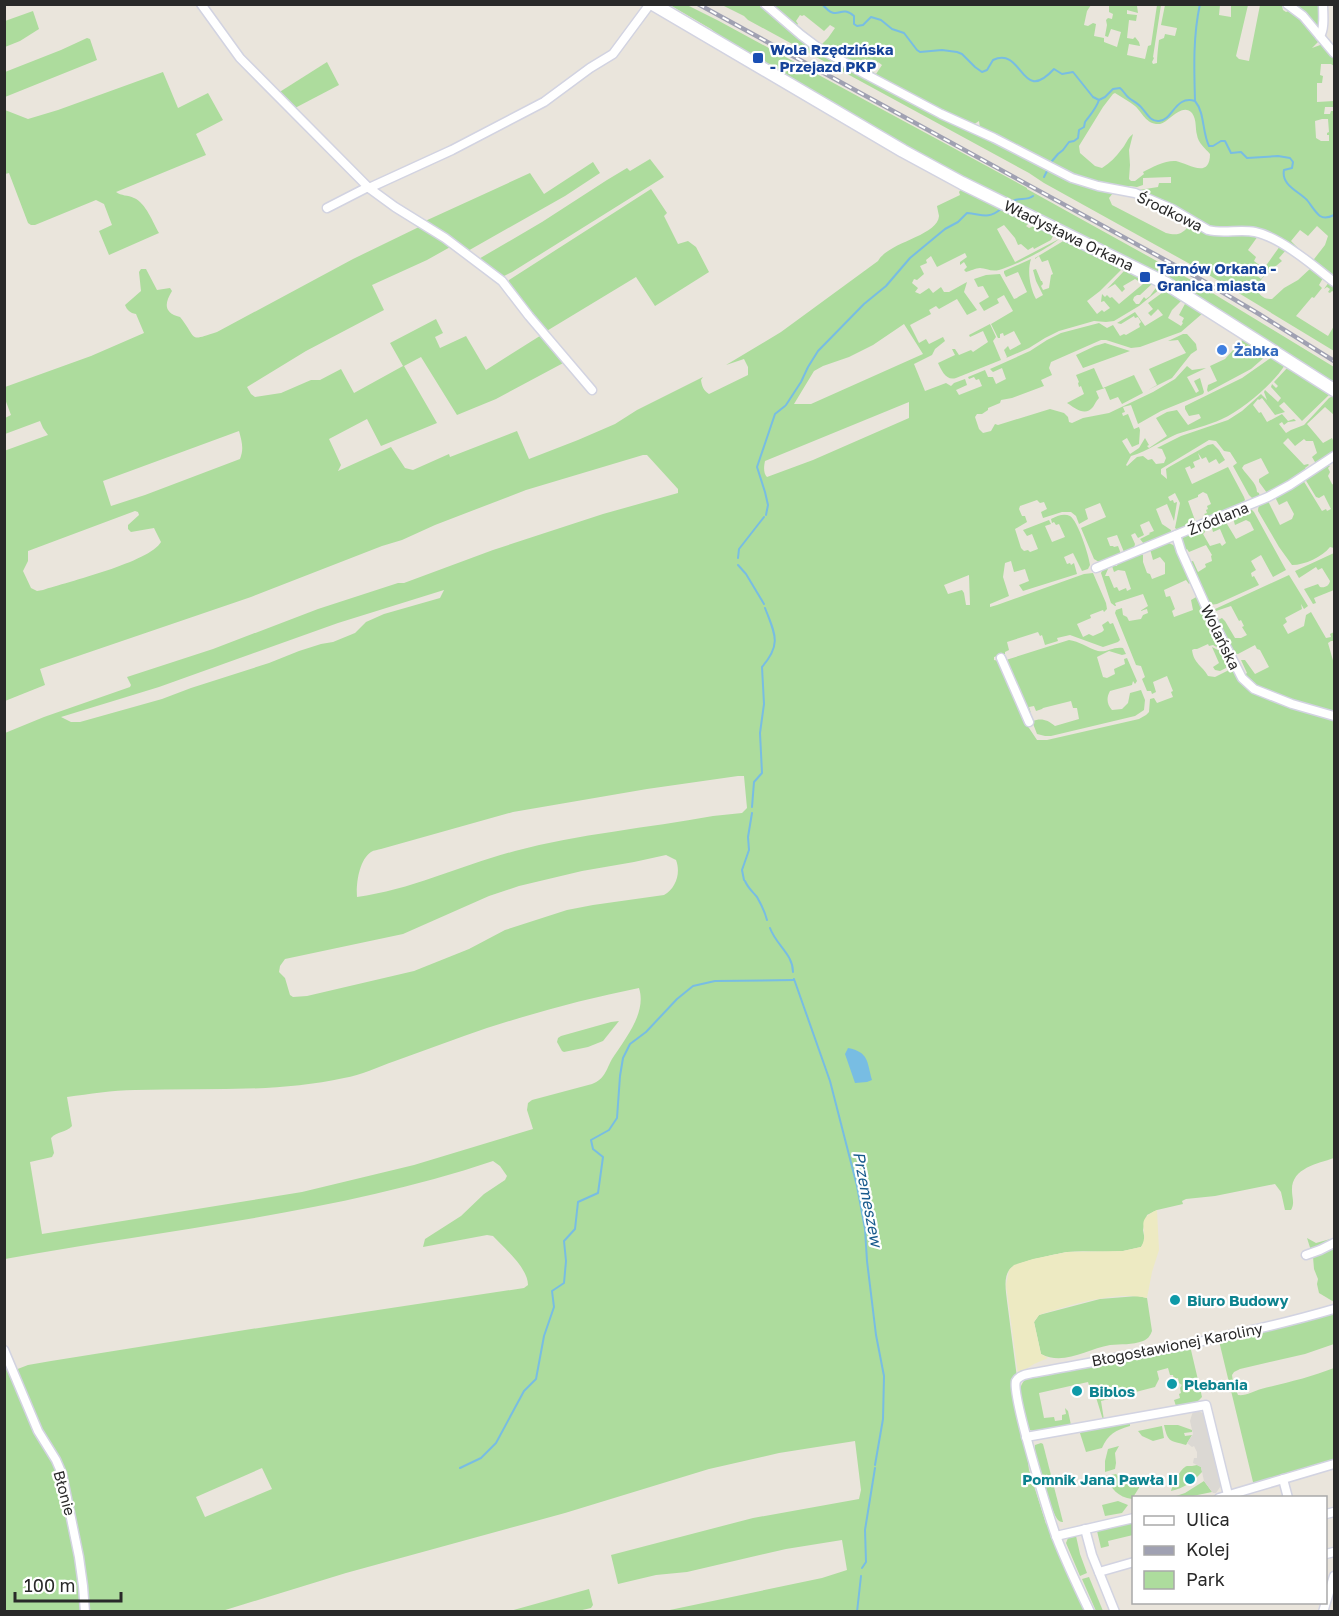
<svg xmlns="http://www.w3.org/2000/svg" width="1339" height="1616" font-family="'Golos Text',sans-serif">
  <rect width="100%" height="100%" fill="#eae5dc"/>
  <g fill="#addc9d" fill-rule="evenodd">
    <path d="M 1116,4 L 1137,6 L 1138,13 L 1127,10 L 1127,14 L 1137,15 L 1136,21 L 1129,20 L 1127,38 L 1133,39 L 1135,37 L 1139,42 L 1140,46 L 1129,44 L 1127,55 L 1145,59 L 1148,46 L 1151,45 L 1157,5 L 1161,5 L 1153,57 L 1154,58 L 1152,62 L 1153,64 L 1157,63 C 1157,56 1158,48 1159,40 L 1164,38 L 1165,34 L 1175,36 L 1177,28 L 1161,25 L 1165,5 L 1220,5 L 1219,15 L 1231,17 L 1231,5 L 1248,5 L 1236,56 L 1239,59 L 1249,61 L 1260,5 L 1282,6 L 1283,10 L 1286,12 L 1291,10 L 1300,17 L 1320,40 L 1312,48 L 1323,44 L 1334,58 L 1334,66 L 1331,64 L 1321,64 L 1320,75 L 1323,76 L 1322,83 L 1317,83 L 1317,102 L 1334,101 L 1334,107 L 1325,107 L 1324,114 L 1330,114 L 1331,111 L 1334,111 L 1334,139 L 1333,147 L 1334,148 L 1334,280 L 1311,263 L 1325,245 L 1328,236 L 1317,226 L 1308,236 L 1300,230 L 1291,241 L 1298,248 L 1296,251 L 1294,246 L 1286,240 L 1216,230 L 1141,192 L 1139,190 L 1158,187 L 1159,183 L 1171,183 L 1171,177 L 1143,178 L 1143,185 L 1137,187 L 1130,186 L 1125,189 L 1077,177 L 980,128 L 979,121 L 973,125 L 949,116 L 865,71 L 866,67 L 876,74 L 882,65 L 878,62 L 876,65 L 865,59 L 859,66 L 821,45 L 828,38 L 835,28 L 830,25 L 824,31 L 804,15 L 802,16 L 800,15 L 796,21 L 798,24 L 797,25 L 818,42 L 817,43 L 770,5 L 1091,5 L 1087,11 L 1084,25 L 1088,26 L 1093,23 L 1096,24 L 1094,36 L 1104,38 L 1104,42 L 1117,47 L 1121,32 L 1111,29 L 1108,37 L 1105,36 L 1107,25 L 1106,20 L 1108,18 L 1112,19 L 1113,14 L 1109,12 L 1109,6 ZM 1115,93 C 1121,97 1129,101 1135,106 C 1143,113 1146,125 1160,124 C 1169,122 1182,102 1192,113 C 1197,120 1195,128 1197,135 C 1198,143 1205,148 1210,154 C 1210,180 1187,163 1176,161 C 1166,160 1152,167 1143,172 L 1144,174 L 1135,181 L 1131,181 L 1129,179 L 1130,165 L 1129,150 L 1133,134 C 1127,138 1126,145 1121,150 C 1116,157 1110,163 1102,168 L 1095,166 L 1080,153 L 1079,146 L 1103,107 L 1113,94 ZM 1322,119 L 1328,119 L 1329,132 L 1327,133 L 1327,135 L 1329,135 L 1329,141 L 1321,141 L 1316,138 L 1315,121 Z"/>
    <path d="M 670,5 L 687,5 L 719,21 L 1027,188 L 1027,189 L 1191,280 L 1334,367 L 1334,386 L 1172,283 L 1159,273 L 1103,248 L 1103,245 L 954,174 L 766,64 L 766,62 L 760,58 L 761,56 L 758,54 L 757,56 L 728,43 L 711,29 Z"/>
    <path d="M 722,5 L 758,5 L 767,10 L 802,39 L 959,124 L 1068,179 L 1118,192 L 1113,193 L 1109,198 L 1112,205 L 1166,233 C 1178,236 1183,234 1190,224 L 1227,233 L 1258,236 L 1248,250 L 1256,257 L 1254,261 L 1262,267 L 1256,275 L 1261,279 L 1269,270 L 1265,267 L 1280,246 L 1286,250 L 1279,258 L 1282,261 C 1274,268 1253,281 1259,293 C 1262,298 1267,299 1272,299 L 1284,288 L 1298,280 L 1312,267 L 1334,285 L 1334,292 L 1332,291 L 1330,293 L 1328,292 L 1330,289 L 1327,287 L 1324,289 L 1329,282 L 1323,278 L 1319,285 L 1322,288 L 1314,298 L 1312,297 L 1296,316 L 1328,336 L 1334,326 L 1334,351 L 1199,269 L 1044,183 L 1029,173 L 748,20 L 744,16 Z"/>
    <path d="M 1295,5 L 1321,5 L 1320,29 L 1309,16 Z"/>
    <path d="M 33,11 L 39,29 L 20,41 L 5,47 L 5,21 Z"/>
    <path d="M 87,38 L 90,39 L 97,60 L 5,97 L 5,72 L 61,50 Z"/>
    <path d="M 327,62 L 339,85 L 295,108 L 278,93 Z"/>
    <path d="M 163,72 L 178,108 L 208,93 L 223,120 L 196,134 L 206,155 L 116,192 C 121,196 128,195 134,198 C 146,203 153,223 159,233 L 109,255 L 99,231 L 112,225 L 104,204 L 96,200 L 35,225 L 31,225 L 28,223 L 9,173 L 5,174 L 5,110 L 28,119 L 58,110 Z"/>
    <path d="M 650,159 L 664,177 L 512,272 L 502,277 L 477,260 L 542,222 L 607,180 L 627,168 L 630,171 Z"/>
    <path d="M 593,162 L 600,173 L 565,196 L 466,252 L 423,222 L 530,173 L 544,194 Z"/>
    <path d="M 962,188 L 1029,223 L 1026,226 L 1029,228 L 1032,227 L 1034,224 L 1054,234 L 1051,240 L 1034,249 L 1033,247 L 1028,250 L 1021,244 L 1018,245 L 1015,238 L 1004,225 L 997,229 L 1015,262 L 1059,239 C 1046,250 1014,266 999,270 C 991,272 986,268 980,268 C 976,268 970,271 966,272 L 964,270 L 967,267 L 964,262 L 960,265 L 960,262 L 967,257 L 965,253 L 937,267 L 931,256 L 926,260 L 927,263 L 920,266 L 924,274 L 917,280 L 914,279 L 912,283 L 918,288 L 915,292 L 920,294 L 929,288 L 933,293 L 941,287 L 944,292 L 949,292 L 967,282 L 964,292 L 977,310 L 967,315 L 957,299 L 939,309 L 936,306 L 929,310 L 931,314 L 910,325 L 919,343 L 926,339 L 929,344 L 943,337 L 945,341 L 935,349 L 932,355 L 914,364 L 925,391 L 946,383 L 951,386 L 954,383 L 965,379 L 967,385 L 956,390 L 959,395 L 982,386 L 979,379 L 976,380 L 974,377 L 969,379 L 968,377 L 985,370 L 988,377 L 993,377 L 996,384 L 1006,379 L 1002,368 L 993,372 L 990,369 L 1030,351 L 1047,340 L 1061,333 L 1099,323 L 1107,328 L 1113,325 L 1120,336 L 1124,334 L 1126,335 L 1140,327 L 1139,324 L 1141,322 L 1138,317 L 1135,318 L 1134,316 L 1121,324 L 1117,323 L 1135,312 L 1145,326 L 1163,315 L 1158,309 L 1151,316 L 1148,313 L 1153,309 L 1148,303 L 1166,290 L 1182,300 L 1172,310 L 1168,318 L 1181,326 L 1183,323 L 1182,322 L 1184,318 L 1179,315 L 1186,302 L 1203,313 L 1181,332 L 1140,347 L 1131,348 L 1106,340 L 1101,340 L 1051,362 L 1049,368 L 1052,375 L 1041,380 L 1044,386 L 1012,398 L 1001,400 L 1000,403 L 988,408 L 988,410 L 982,414 L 977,414 L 975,417 L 979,429 L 983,433 L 991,431 L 995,424 L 998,425 L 1050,409 L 1064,413 L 1068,417 L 1069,422 L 1072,423 L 1083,418 L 1109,413 L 1153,392 L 1175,379 L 1187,366 L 1192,370 L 1206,368 L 1187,377 L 1196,393 L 1199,391 L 1194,381 L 1200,378 L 1204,392 L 1203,394 L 1161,411 L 1138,424 L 1131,405 L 1123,407 L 1125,412 L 1122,413 L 1123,416 L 1128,414 L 1134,429 L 1139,427 L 1140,430 L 1139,444 L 1132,447 L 1127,438 L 1122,441 L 1130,454 L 1139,448 L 1145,438 L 1149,445 L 1147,446 L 1149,448 L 1167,436 L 1156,418 L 1167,412 L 1177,410 L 1188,425 L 1201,418 L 1199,414 L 1189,416 L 1185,409 L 1185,406 L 1242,378 L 1272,357 L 1285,365 C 1273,384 1242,410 1222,419 C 1207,426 1192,429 1177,434 C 1161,441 1148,451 1131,456 L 1126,465 L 1127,466 L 1137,457 L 1143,456 L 1148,460 L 1152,459 L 1156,464 L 1164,463 L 1166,458 L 1162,449 L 1157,448 L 1181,436 L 1228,420 L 1242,411 L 1261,394 L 1267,400 L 1264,392 L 1265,390 L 1278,402 L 1281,398 L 1271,387 L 1272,384 L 1276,388 L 1278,386 L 1274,382 L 1288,367 L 1329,393 L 1329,395 L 1302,421 L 1284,402 L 1279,406 L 1285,412 L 1275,415 L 1262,398 L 1259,400 L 1258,399 L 1253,405 L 1259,413 L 1261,412 L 1267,422 L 1282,414 L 1288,421 L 1294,419 L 1296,421 L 1288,422 L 1284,425 L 1282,422 L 1279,424 L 1286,433 L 1291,430 L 1304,425 L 1329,398 L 1333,396 L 1334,397 L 1334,415 L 1325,407 L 1307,424 L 1323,443 L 1332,438 L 1334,442 L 1334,452 L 1319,462 L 1315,462 L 1312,457 L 1317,453 L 1313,441 L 1306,441 L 1304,439 L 1295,446 L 1288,438 L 1283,443 L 1304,465 L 1308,464 L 1309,465 L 1305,468 L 1306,471 L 1267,493 L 1259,482 L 1259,479 L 1269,473 L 1261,458 L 1244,465 L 1242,468 C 1247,476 1257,483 1257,492 L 1259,493 L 1260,497 L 1253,499 L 1249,495 L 1233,466 L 1237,463 L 1230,452 L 1224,451 L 1216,441 L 1209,440 L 1166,466 L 1161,469 L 1161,474 L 1167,479 L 1166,469 L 1169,467 L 1208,445 L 1213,444 L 1219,450 L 1225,460 L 1219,464 L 1216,459 L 1209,463 L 1206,457 L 1202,459 L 1198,453 L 1200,459 L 1193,462 L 1195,467 L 1191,469 L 1190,466 L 1185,468 L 1192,484 L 1228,467 L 1244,497 L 1245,500 L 1242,504 L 1208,518 L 1204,514 L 1207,513 L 1206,510 L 1208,509 L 1207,506 L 1211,504 L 1207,494 L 1203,492 L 1198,495 L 1198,497 L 1188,501 L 1196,523 L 1178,530 L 1175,528 L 1180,503 L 1175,493 L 1168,497 L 1170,501 L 1173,500 L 1174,503 L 1177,502 L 1174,521 L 1167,504 L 1156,509 L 1162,524 L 1171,530 L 1171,533 L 1144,544 L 1140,539 L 1150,534 L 1149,533 L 1154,531 L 1149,521 L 1140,525 L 1144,535 L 1138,538 L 1135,533 L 1131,535 L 1135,544 L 1134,548 L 1124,552 L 1117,535 L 1107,538 L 1110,546 L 1113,546 L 1114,547 L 1118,546 L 1121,554 L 1103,561 L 1099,562 L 1094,559 L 1081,528 L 1106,517 L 1100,503 L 1085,509 L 1088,519 L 1079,524 L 1076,516 L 1071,512 L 1062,512 L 1043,518 L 1041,512 L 1047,509 L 1044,502 L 1040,503 L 1037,500 L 1020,506 L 1019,509 L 1022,516 L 1025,516 L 1027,522 L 1015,529 L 1021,548 L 1024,551 L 1028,550 L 1030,552 L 1038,549 L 1032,534 L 1027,536 L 1023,530 L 1049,520 L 1051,524 L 1045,526 L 1052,542 L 1065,537 L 1059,524 L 1056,525 L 1054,522 L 1052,523 L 1051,519 C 1057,516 1064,513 1070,516 C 1078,521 1089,556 1090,565 L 1088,569 L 1082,571 L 1073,553 L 1064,557 L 1067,564 L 1070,563 L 1071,565 L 1074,563 L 1077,574 L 1023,591 L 1019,585 L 1029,581 L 1025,569 L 1014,572 L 1011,561 L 1005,563 L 1003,577 L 1009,596 L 990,604 L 990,607 L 997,605 L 1084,574 L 1093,573 L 1106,603 L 1107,609 L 1104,612 L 1103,610 L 1090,615 L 1091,618 L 1077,624 L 1083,637 L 1089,634 L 1093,636 L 1102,632 L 1104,630 L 1102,625 L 1108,621 L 1110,624 L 1113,623 L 1120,640 L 1118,642 L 1103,647 L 1070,635 L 1057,638 L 1058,641 L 1045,645 L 1042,635 L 1040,636 L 1038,632 L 1007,642 L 1009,650 L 1005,652 L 1005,654 L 994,657 L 994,660 L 999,661 L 1027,725 L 1037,740 L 1047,740 L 1139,719 L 1146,715 L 1149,712 L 1150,699 L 1154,698 L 1157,703 L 1173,697 L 1171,692 L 1173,691 L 1167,676 L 1153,682 L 1156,692 L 1152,694 L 1151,691 L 1147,691 L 1142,679 L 1145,677 L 1141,666 L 1136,665 L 1115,613 L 1116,610 L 1122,608 L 1123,615 L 1127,617 L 1129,621 L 1141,619 L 1143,615 L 1148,613 L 1147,609 L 1140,611 L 1148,606 L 1143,594 L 1115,603 L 1116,606 L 1115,606 L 1111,603 L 1101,573 L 1103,569 L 1107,568 L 1108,569 L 1105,576 L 1109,576 L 1114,588 L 1117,587 L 1119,591 L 1126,588 L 1127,591 L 1131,589 L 1125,571 L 1118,570 L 1114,572 L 1112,566 L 1117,566 L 1118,562 L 1140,553 L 1143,555 L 1143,562 L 1147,573 L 1150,574 L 1152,579 L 1165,574 L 1165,563 L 1160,557 L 1153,560 L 1150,549 L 1167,542 L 1175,546 L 1191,582 L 1189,584 L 1186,580 L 1164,590 L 1166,597 L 1170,596 L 1175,609 L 1172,611 L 1174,617 L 1193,610 L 1191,600 L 1198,596 L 1224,646 L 1218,648 L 1213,645 L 1209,646 L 1208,644 L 1197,649 L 1194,649 L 1192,650 C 1194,664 1202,665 1208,676 L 1215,677 L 1231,669 L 1234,670 L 1239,679 L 1334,717 L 1334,1158 C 1317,1164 1291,1168 1292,1191 C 1292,1198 1295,1203 1291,1210 L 1285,1210 L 1281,1192 L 1275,1184 L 1215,1196 L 1186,1199 L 1182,1201 L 1183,1204 L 1157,1210 L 1147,1215 L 1143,1230 L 1145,1241 L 1141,1247 C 1135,1248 1129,1250 1123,1251 C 1105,1253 1086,1250 1067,1252 C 1057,1254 1015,1262 1010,1269 C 1003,1277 1006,1291 1007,1301 L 1029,1470 L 1046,1524 L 1050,1526 L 1086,1611 L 665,1611 L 822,1578 L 847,1570 L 842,1540 L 786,1549 L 687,1572 L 656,1575 L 618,1584 L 611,1555 L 753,1518 L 859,1499 L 861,1490 L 855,1441 L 779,1453 L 709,1469 L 565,1513 L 346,1573 L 222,1611 L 86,1611 L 64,1475 L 40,1431 L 15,1370 L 28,1365 L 51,1361 L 245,1330 L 524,1288 L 528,1285 C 528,1268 504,1248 493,1236 L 487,1235 L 423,1247 L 425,1239 L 461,1216 L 484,1194 L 505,1180 L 507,1176 L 500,1166 L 493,1161 C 335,1214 167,1229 5,1259 L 5,733 L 44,717 L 130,687 L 131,685 L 127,677 L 213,649 L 318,609 L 398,583 L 404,583 L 493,550 L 603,514 L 678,493 L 678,489 L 647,455 L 643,455 L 526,490 L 435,525 L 402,540 L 382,546 L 251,597 L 40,669 L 45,685 L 5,701 L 4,451 L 48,435 L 43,428 L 40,421 L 5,434 L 5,418 L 11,415 L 5,399 L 5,387 L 91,356 L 144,333 L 136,314 C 130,313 127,310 125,305 L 141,291 L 139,272 L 141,269 L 146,269 L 157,290 L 170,288 L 172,291 C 164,304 164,313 180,317 C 198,339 187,342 217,332 L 353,259 L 421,226 L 452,246 L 427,260 L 372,285 L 384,310 L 306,351 L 247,387 L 251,394 L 255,397 L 281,393 L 311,380 L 320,380 L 341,369 L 354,393 L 403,366 L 390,343 L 436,319 L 443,333 L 435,337 L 440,348 L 466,336 L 486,370 L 543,334 L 567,361 L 496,399 L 457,415 L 421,357 L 404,366 L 437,423 L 381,446 L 367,419 L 329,439 L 341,465 L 338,471 L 391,447 L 405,468 L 413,470 L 449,454 L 450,457 L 517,431 L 529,459 L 578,440 L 615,424 L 637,410 L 703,377 L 701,380 C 702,386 703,390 709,394 L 748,375 L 748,367 L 744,359 L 726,365 L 781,332 L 878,261 C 888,242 938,236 939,216 C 939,215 937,207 937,206 L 960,195 L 959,192 ZM 904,324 L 923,354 L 811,404 L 794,404 L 814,371 L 823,366 L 849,357 L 873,345 ZM 909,402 L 909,418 L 813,460 L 767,477 C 763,473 764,466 765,461 ZM 239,431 C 242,442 244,449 240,459 L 145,495 L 111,506 L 103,481 ZM 135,511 L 138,512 L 139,515 L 128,525 L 128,529 L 131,532 L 154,528 L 161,542 C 150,562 67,582 43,590 L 37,591 L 31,588 L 23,571 L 28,561 L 28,551 ZM 969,575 L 970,605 L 966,605 L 964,593 L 962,590 L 948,594 L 944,585 ZM 444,590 L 440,598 L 384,614 L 366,622 L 355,633 L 333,642 L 321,644 L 299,651 L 269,663 L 191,688 L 162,699 L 80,722 L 71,722 L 61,717 L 159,687 L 338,623 ZM 738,776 L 744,776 L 747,808 L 742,813 L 713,816 C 647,828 579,834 515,851 C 462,865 411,890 357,897 C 356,884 359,860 371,852 C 374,850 378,850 381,849 L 513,812 L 647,789 ZM 666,855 L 676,860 C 681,873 676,888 664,895 L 593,905 L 567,910 L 505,930 L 469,949 L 414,971 L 307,996 L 293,997 L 290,995 L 285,978 L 279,972 L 280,966 L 285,959 L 403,934 L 489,896 L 519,886 L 582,871 L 634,862 ZM 639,988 C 647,1013 625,1039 612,1059 C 606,1070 605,1079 592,1084 L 532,1100 L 528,1103 L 527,1110 L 533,1129 L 414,1165 L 302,1192 L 42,1234 L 30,1162 L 52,1157 L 54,1153 L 51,1138 C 57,1131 66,1133 72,1126 L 67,1097 C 90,1094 112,1090 135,1090 C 204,1088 276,1093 344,1078 C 361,1075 378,1067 395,1061 C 418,1053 441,1044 464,1036 C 521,1016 580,1000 639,988 ZM 262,1468 L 272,1489 L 205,1517 L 196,1497 Z"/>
    <path d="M 651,189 L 667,213 L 664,216 L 678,244 L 688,241 L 696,247 L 709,272 L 655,306 L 636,277 L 545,332 L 508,282 L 509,280 Z"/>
    <path d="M 1065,240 L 1123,268 L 1100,291 L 1087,301 L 1097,314 L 1102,310 L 1104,312 L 1110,308 L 1104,301 L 1101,302 L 1102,294 L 1105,297 L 1107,295 L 1110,298 L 1112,297 L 1119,304 L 1143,284 L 1135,279 L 1123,286 L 1125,289 L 1122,292 L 1115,284 L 1107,289 L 1125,270 L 1127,269 L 1143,277 L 1143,279 L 1153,283 L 1140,295 L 1137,295 L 1134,297 L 1133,300 L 1136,304 L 1139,304 L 1144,297 L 1146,299 L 1150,296 L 1158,285 L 1160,287 L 1160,289 L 1139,306 L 1114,321 L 1106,322 L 1094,321 L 1059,331 L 1045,338 L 1029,348 L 1006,358 L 1007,357 L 1004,350 L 1008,346 L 1010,350 L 1021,344 L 1014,331 L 1004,336 L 1003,333 L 1000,334 L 1000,338 L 998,338 L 991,324 L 1013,311 L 1004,295 L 997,299 L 999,303 L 984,311 L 979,303 L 989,297 L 983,286 L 978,287 L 974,279 L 986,275 L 1000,274 L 1014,299 L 1017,298 L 1018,297 L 1027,292 L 1018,272 L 1006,277 L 1004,273 L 1004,271 L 1031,259 C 1027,271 1030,288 1036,299 L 1043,295 L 1036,281 L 1033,270 L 1036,269 L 1041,281 L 1042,281 L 1043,284 L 1041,286 L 1043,290 L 1049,288 L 1051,275 L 1053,274 L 1048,260 L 1042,262 L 1039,256 L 1035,259 L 1035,258 Z"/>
    <path d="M 990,324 L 996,337 L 993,341 L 1001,360 L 956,378 C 946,381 942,371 938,363 L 955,355 L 952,349 L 955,349 L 959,355 L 971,350 L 973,352 L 988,342 L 983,331 L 970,337 L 969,335 Z"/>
    <path d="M 1183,334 L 1187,334 L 1196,344 L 1197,350 L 1191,354 L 1172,378 L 1148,390 L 1157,385 L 1149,369 L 1186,353 L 1178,340 L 1168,341 Z"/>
    <path d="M 1243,339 L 1267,355 L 1251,369 L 1208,392 L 1207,390 L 1208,385 L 1217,381 L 1210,366 L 1225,359 Z"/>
    <path d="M 1105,343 L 1130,351 L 1083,368 L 1076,355 L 1095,346 Z"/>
    <path d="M 1094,368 L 1103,388 L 1134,375 L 1143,393 L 1122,404 L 1118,397 L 1110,400 L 1105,388 L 1096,391 L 1099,398 C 1096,401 1095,404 1093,407 C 1085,417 1075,408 1067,403 L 1084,394 L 1081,386 L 1079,387 L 1078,383 L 1079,382 L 1076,375 Z"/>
    <path d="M 1326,464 L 1330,466 L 1328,468 L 1330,472 L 1328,476 L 1332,484 L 1334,485 L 1334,530 L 1333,532 L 1334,536 L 1334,548 L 1330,547 C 1322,557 1305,565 1292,565 L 1279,547 L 1258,511 C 1258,504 1262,503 1268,501 L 1280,525 L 1292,519 L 1294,514 L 1287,501 L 1279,505 L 1275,497 L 1303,480 L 1322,511 L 1326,509 L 1327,511 L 1331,509 L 1324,495 L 1319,498 L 1316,497 L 1305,479 Z"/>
    <path d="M 1247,509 L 1251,509 L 1254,512 L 1286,570 L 1273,577 L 1261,555 L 1251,561 L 1256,570 L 1251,573 L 1252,577 L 1254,576 L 1259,585 L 1217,604 L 1210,605 L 1189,562 L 1193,561 L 1198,572 L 1206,567 L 1205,564 L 1212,561 L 1211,556 L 1212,555 L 1206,545 L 1189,552 L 1187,549 L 1184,551 L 1181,540 L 1184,535 L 1204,527 L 1205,532 L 1203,534 L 1210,546 L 1220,543 L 1222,546 L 1226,543 L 1220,529 L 1213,532 L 1211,524 L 1224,519 L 1236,539 L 1254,530 L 1250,522 L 1246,520 L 1235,525 L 1232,515 Z"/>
    <path d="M 1334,553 L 1334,590 L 1314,598 L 1316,603 L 1313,604 L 1304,589 L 1318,584 L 1320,587 C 1325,588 1329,586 1330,581 L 1322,568 L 1318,570 L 1316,567 L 1299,578 L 1295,571 Z"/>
    <path d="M 1289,575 L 1308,606 L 1304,609 L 1301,604 L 1302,609 L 1285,618 L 1287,622 L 1283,625 L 1288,634 L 1304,626 L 1306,615 L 1311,612 L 1326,638 L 1331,637 L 1330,634 L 1334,632 L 1334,641 L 1331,641 L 1328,643 L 1334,664 L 1334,714 L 1261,690 L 1243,676 L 1247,673 L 1241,660 L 1245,660 L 1255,674 L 1269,667 L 1260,650 L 1257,649 L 1255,645 L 1238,654 L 1232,653 L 1216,621 L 1222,618 L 1225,621 L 1235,638 L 1241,638 L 1247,635 L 1242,627 L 1244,626 L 1241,620 L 1239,621 L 1231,606 L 1216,611 L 1215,609 Z"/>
    <path d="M 1069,640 C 1079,641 1088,648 1098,651 C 1106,653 1114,646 1123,648 L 1126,654 L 1122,655 L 1109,651 L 1097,657 L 1103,677 L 1107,678 L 1115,674 L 1114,669 L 1125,664 L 1124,659 L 1127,658 L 1137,681 L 1135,684 L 1133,681 L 1132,685 L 1110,691 C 1106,698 1107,705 1112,710 L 1122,709 L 1128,703 L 1130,693 L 1141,690 L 1145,700 L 1144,710 L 1135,716 L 1051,736 L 1045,736 L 1037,734 L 1032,721 C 1041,718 1047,719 1055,726 L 1079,719 L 1077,708 L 1073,708 L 1071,701 L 1043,708 L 1042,709 L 1036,711 L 1034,706 L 1029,707 L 1031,713 L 1024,706 L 1006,660 Z"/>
    <path d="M 1212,647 L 1218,650 L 1224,647 L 1232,665 L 1220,671 L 1215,670 L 1213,667 L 1219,663 Z"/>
    <path d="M 619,1021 L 603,1041 L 588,1047 L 564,1052 L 562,1051 L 557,1042 L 558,1038 L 561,1036 L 611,1022 Z"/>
    <path d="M 1307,1238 L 1316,1243 L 1334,1238 L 1334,1302 L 1319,1293 L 1317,1284 L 1318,1279 L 1314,1269 L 1313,1257 Z"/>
    <path d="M 1138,1296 L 1147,1298 L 1152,1331 C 1150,1336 1148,1339 1143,1341 C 1132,1345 1121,1344 1110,1345 C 1087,1349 1064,1366 1041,1354 L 1034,1322 L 1039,1315 L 1100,1299 Z"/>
    <path d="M 1334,1313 L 1334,1344 L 1305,1354 L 1240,1369 L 1234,1372 L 1232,1375 L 1233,1382 L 1238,1395 C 1246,1396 1254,1391 1261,1389 C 1286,1383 1311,1377 1334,1368 L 1334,1459 L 1257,1482 L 1253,1482 L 1219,1341 L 1257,1334 Z"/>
    <path d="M 1187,1348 L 1191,1350 L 1202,1397 L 1196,1403 L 1176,1406 L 1174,1400 L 1180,1398 L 1179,1394 L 1181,1393 L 1180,1388 L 1182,1385 L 1179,1383 L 1178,1378 L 1174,1379 L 1173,1375 L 1170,1375 L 1168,1368 L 1157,1371 L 1159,1379 L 1155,1387 L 1101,1401 L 1104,1420 L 1103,1420 L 1095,1394 L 1092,1394 L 1088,1382 L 1039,1393 L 1044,1418 L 1054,1417 L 1055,1421 L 1062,1420 L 1062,1415 L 1066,1414 L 1065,1408 L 1068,1411 L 1071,1425 L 1037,1432 L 1030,1430 C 1024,1416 1012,1389 1027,1378 Z"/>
    <path d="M 4,1356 L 61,1476 L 76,1550 L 83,1611 L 5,1611 Z"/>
    <path d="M 1130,1421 L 1130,1426 C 1116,1430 1108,1434 1102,1448 L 1086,1452 L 1079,1430 Z"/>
    <path d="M 1164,1425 L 1178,1425 L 1192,1430 L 1192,1432 L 1184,1433 L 1185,1436 L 1192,1435 L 1186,1445 C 1171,1440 1168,1444 1164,1425 Z"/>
    <path d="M 1162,1426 L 1164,1438 L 1153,1441 L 1142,1436 L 1138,1431 Z"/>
    <path d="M 1041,1443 L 1043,1444 L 1063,1522 L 1062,1522 C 1061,1522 1059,1521 1058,1520 C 1051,1512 1033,1455 1035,1445 Z"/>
    <path d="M 1119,1446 L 1115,1453 L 1116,1463 L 1115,1469 L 1105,1472 L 1105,1461 L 1108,1449 Z"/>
    <path d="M 1197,1465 L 1201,1467 L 1202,1472 C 1193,1482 1184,1488 1171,1491 C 1173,1485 1180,1468 1187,1466 C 1190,1466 1194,1466 1197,1465 Z"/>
    <path d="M 1116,1474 L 1121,1479 L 1126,1479 L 1135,1485 L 1142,1483 L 1132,1499 C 1118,1497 1111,1489 1106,1476 Z"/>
    <path d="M 1204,1481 L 1212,1492 L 1188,1497 L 1170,1498 L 1185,1493 Z"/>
    <path d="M 1118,1501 L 1128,1505 L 1122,1513 L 1105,1516 L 1102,1505 Z"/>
    <path d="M 1133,1523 L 1133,1535 L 1108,1541 L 1109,1546 L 1101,1548 L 1097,1531 Z"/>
    <path d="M 1076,1536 L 1080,1554 L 1087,1573 L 1080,1576 L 1066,1543 L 1068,1538 Z"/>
    <path d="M 1089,1577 L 1103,1611 L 1096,1611 L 1082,1579 Z"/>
    <path d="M 589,1589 L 593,1605 L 591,1608 L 578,1611 L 510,1611 Z"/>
  </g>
  <path fill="#edeac2" d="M 1157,1210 L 1159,1250 L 1152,1272 L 1147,1298 C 1114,1291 1071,1305 1039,1315 L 1034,1322 L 1041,1354 L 1048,1358 L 1034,1364 L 1018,1374 L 1006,1285 L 1009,1270 L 1014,1265 L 1033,1259 L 1067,1252 L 1123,1251 L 1141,1247 C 1151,1230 1132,1221 1157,1210 Z"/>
  <path fill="#dbd8d3" d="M 1193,1411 L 1198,1411 L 1205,1414 L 1222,1484 L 1216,1493 L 1213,1493 L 1204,1481 L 1201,1467 L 1193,1463 L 1194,1458 L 1197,1458 L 1197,1452 L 1194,1446 L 1192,1447 L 1187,1443 L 1193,1434 L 1190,1421 Z"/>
  <path fill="#78bde3" d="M 848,1048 C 869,1052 867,1062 872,1080 L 867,1082 L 855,1083 L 845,1054 Z"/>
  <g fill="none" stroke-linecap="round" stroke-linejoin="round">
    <g stroke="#78bde3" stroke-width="2">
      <path d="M 822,4 C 839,24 839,3 854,16 L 854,24 L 857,26 L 863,25 L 871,17 L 881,20 L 892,29 L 904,33 L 917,50 L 920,52 L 942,50 L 957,52 L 962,54 L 975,67 L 982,72 L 987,70 L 993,60 C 1024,46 1020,106 1054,69 L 1062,74 L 1073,72 L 1093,97 L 1099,100"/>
      <path d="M 1099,100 L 1105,97 L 1113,89 L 1120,88 C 1124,91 1125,95 1129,98 C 1133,101 1138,103 1141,107 C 1146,112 1150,122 1159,121 C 1173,120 1175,95 1195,101 C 1205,113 1202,132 1209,146 L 1213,146 L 1221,141 L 1225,141 L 1231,153 L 1241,152 L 1247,158 L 1278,156 L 1290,158 L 1293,162 L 1292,168 L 1284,170 C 1281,185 1298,191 1307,200 C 1311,205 1315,212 1320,216 C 1325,219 1330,217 1334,215"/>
      <path d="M 1195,100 C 1194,68 1193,36 1200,4"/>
      <path d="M 1052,161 L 1058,154 L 1063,150 L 1069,142 L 1074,141 L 1078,138 L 1079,130 L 1084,127 L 1085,122 C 1090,115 1096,109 1099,100"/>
      <path d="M 1044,177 L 1047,171"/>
      <path d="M 1013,201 C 1019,197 1027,201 1033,196"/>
      <path d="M 786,405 L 801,382 L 808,367 L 818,351 L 864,304 L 886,286 L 910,258 L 945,229 L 958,222 L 967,213 C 982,214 987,220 1001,209"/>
      <path d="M 766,515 L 768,505 L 765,492 L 757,467 L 775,414 L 785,406"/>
      <path d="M 738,558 L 739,549 L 764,517"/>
      <path d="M 738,565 L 746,574 L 764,604"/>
      <path d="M 752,807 L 754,782 L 762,773 L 760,733 L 764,704 L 762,667 C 782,644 775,634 765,608"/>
      <path d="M 744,880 L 742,870 L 749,850 L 748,837 L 752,813"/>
      <path d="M 745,881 C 748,888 752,891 757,897 C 761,904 765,912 767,920"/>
      <path d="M 770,928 C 776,945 793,954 793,972"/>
      <path d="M 794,979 L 830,1081 L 857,1186 L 865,1229 L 867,1261 L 876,1335 L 884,1376 L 883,1419 L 875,1465"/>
      <path d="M 460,1468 L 481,1458 L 496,1443 L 524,1391 L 536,1379 L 544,1336 L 554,1307 L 552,1291 L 564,1283 L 566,1261 L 564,1241 L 575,1229 L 578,1202 L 598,1193 L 603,1157 L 593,1149 L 591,1140 L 609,1130 L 617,1118 L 620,1076 L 623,1058 L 630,1044 L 646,1032 L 677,999 L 693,986 L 715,981 L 794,980"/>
      <path d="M 862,1568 L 866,1562 L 865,1530 L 875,1468"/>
      <path d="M 857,1612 L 861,1576"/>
    </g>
    <defs>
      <g id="street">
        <path d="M 201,4 L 240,58 L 369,188 L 395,207 L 445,238 L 502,281 L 529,316 L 592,390"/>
        <path d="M 765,4 L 801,35 L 817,47 L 867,75 L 941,114 L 994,138 L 1072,178 L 1098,186 L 1135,193 L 1172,209 L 1208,230 C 1223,234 1239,229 1255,232 C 1280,237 1314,266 1334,282"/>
        <path d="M 1287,4 L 1303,16 L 1334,53"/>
        <path d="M 1320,36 C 1325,28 1323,14 1323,4"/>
        <path d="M 369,188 L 452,150 L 544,102 L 590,68 L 613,54 L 650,4"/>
        <path d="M 327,208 L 368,187"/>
        <path d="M 1176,535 L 1181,551 L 1207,609 L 1242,678 L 1254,689 L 1292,704 L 1334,716"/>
        <path d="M 1096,568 L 1268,497 L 1290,485 L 1334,456"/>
        <path d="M 1001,658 L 1029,722"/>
        <path d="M 1306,1255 L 1320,1250 L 1334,1243"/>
        <path d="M 4,1350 L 38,1431 L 56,1460 L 62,1474 L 79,1557 L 83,1586 L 85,1612"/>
        <path d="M 1026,1437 L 1206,1405 L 1228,1495"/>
        <path d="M 1283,1479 L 1288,1498"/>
        <path d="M 1219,1498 L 1334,1464"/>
        <path d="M 1326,1514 L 1334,1512"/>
        <path d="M 1085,1529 L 1092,1555 L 1115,1612"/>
        <path d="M 1056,1536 L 1134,1518"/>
        <path d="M 1326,1554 L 1334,1552"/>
        <path d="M 1099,1572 L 1134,1562"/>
        <path d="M 1090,1612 C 1078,1587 1066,1562 1056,1536 C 1049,1516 1011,1394 1016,1381 C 1018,1377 1023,1375 1028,1374 C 1130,1355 1234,1338 1334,1309"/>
        <path d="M 1323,1612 L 1334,1576"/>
      </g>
      <path id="secondary" d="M 653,4 L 903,151 L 962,183 L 1167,284 L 1334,390"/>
    </defs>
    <use href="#street" stroke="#d2d3e1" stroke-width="11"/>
    <use href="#secondary" stroke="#d2d3e1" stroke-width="15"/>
    <use href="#street" stroke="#fff" stroke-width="8"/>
    <use href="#secondary" stroke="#fff" stroke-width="12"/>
    <defs>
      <path id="rail" d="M 698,4 L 1200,279 L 1259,314 L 1334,361"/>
    </defs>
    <use href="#rail" stroke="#a0a1b2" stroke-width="4.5"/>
    <use href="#rail" stroke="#fff" stroke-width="2" stroke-dasharray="7" stroke-linecap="butt"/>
  </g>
  <g fill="#1a4fb4" stroke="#fff" stroke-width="2">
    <rect x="752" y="52" width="12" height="12" rx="3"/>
    <rect x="1139" y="271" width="12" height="12" rx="3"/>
  </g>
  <circle fill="#3f7fe0" stroke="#fff" stroke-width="2" cx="1222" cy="350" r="6"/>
  <g fill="#0f9aa8" stroke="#fff" stroke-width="2">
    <circle cx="1175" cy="1300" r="6"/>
    <circle cx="1172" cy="1384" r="6"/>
    <circle cx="1077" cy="1391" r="6"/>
    <circle cx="1190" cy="1479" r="6"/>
  </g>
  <g text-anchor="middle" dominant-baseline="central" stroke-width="4.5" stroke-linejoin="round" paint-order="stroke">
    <g font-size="15" font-weight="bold" fill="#164399" stroke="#fff" text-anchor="start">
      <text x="770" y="49">Wola Rzędzińska<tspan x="770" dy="17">- Przejazd PKP</tspan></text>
      <text x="1157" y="268">Tarnów Orkana -<tspan x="1157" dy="17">Granica miasta</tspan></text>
    </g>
    <g font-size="15" fill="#292929" stroke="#fff">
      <text transform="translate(1170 211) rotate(26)">Środkowa</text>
      <text transform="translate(1069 235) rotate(26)">Władysława Orkana</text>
      <text transform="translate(1218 518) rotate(-22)">Źródlana</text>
      <text transform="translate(1221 637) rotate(64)">Wolańska</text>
      <text transform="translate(1177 1344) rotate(-11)">Błogosławionej Karoliny</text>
      <text transform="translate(65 1493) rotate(75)">Błonie</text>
    </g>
    <g font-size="15" font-weight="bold" fill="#366cbe" stroke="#fff" text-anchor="start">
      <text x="1234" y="350">Żabka</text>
    </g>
    <g font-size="15" font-weight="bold" fill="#0d838f" stroke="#fff" text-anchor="start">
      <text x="1187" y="1300">Biuro Budowy</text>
      <text x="1184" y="1384">Plebania</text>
      <text x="1089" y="1391">Biblos</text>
      <text x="1178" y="1479" text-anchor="end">Pomnik Jana Pawła II</text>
    </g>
    <g font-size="16" font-style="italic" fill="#195b8d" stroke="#fff">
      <text transform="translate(868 1199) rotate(79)">Przemeszew</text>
    </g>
  </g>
  <rect width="1339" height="1616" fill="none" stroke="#292929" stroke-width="12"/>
  <rect x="1132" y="1496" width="195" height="108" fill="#ffffff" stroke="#a9a9a9" stroke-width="1.5"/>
  <rect x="1144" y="1516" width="30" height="9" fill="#ffffff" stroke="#a9a9a9" stroke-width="1.5"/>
  <text x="1186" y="1526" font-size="18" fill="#292929">Ulica</text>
  <rect x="1144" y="1546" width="30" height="9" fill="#a0a1b2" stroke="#a9a9a9" stroke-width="1.5"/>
  <text x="1186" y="1556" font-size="18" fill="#292929">Kolej</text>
  <rect x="1144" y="1571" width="30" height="18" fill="#addc9d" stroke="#a9a9a9" stroke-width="1.5"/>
  <text x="1186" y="1586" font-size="18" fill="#292929">Park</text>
  <path d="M15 1592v9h106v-9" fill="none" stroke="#292929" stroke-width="3"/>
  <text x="24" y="1592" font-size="18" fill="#292929" stroke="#ffffff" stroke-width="4.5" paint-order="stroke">100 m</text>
</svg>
